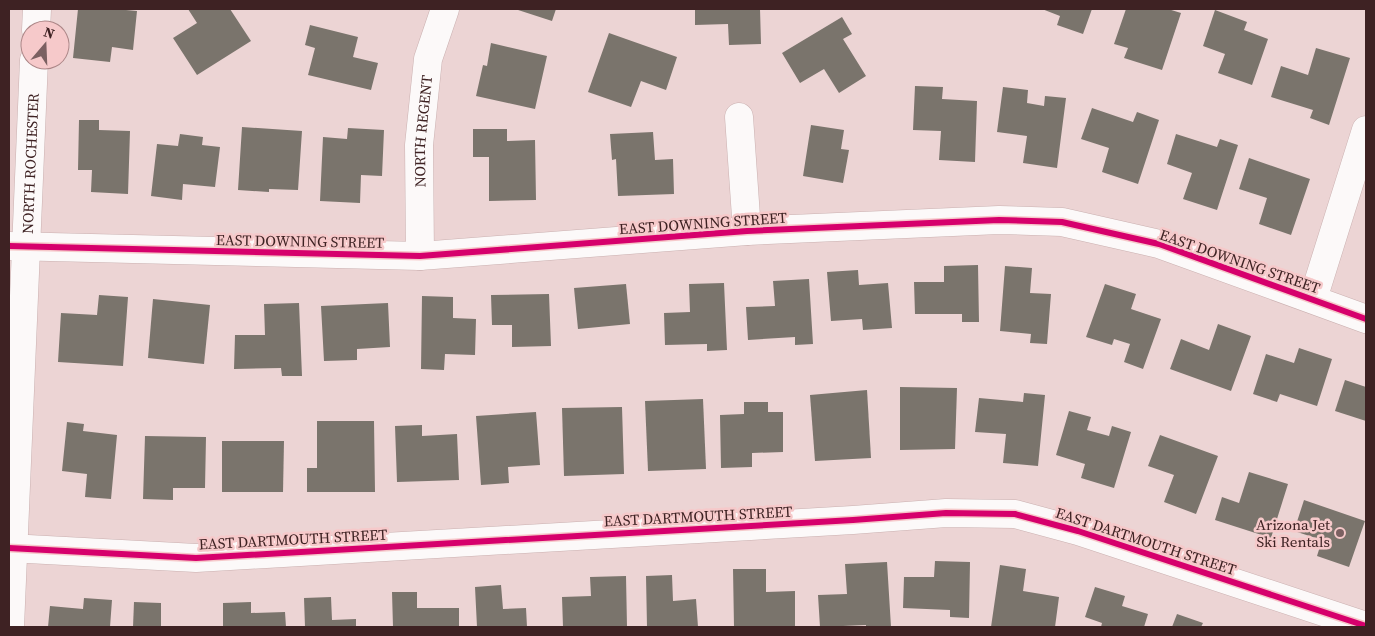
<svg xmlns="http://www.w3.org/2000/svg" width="1375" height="636" font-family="'Source Serif 4',serif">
  <rect width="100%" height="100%" fill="#ecd4d4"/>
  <g fill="#7a746c">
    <path d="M 78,9 L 115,9 L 137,11 L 133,50 L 112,47 L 110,62 L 73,58 Z"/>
    <path d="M 188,9 L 230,9 L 251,41 L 197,75 L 173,38 L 197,23 Z"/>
    <path d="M 515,9 L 556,9 L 552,21 Z"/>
    <path d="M 695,9 L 760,9 L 761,44 L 729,45 L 728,24 L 695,25 Z"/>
    <path d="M 1042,9 L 1092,9 L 1083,34 L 1057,25 L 1060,16 Z"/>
    <path d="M 1126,9 L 1168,9 L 1181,13 L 1162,70 L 1124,58 L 1128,48 L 1114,44 Z"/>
    <path d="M 1215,10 L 1247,22 L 1244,30 L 1268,39 L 1252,85 L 1218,73 L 1225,54 L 1203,46 Z"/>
    <path d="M 842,17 L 852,34 L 843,39 L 866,76 L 839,93 L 824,69 L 800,83 L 782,53 Z"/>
    <path d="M 310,25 L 358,37 L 353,57 L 378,63 L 371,90 L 308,75 L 315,48 L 305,45 Z"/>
    <path d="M 609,33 L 677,57 L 666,90 L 641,81 L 631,107 L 588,92 Z"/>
    <path d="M 491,43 L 547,56 L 535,109 L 476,96 L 483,65 L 487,66 Z"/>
    <path d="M 1316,48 L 1350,58 L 1329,125 L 1310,118 L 1313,110 L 1271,97 L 1281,66 L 1308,75 Z"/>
    <path d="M 915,86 L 943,87 L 942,99 L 977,101 L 975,162 L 939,160 L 941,131 L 913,130 Z"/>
    <path d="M 1003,87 L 1028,90 L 1027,103 L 1044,106 L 1045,96 L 1066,98 L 1057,168 L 1023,163 L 1027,136 L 997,132 Z"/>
    <path d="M 1092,108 L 1133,122 L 1137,112 L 1159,120 L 1138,184 L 1102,172 L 1109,148 L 1081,139 Z"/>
    <path d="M 79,120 L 99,120 L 99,130 L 130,131 L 128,194 L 91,192 L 92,170 L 78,170 Z"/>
    <path d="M 811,125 L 844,130 L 841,149 L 849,150 L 843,183 L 803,176 Z"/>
    <path d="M 242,127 L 302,131 L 298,190 L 269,189 L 269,192 L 238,190 Z"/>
    <path d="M 348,128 L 384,130 L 382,176 L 361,175 L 360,203 L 320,201 L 323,137 L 347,139 Z"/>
    <path d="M 473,129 L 507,129 L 507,141 L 535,140 L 536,200 L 489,201 L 489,157 L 473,157 Z"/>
    <path d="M 653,132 L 655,160 L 673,159 L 674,194 L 618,196 L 616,159 L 612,160 L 610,134 Z"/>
    <path d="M 180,134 L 203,137 L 202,145 L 220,147 L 215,187 L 183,184 L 182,200 L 151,196 L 157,144 L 178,146 Z"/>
    <path d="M 1176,134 L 1217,147 L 1220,139 L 1238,145 L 1217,210 L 1183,199 L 1192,173 L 1167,164 Z"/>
    <path d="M 1249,158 L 1310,179 L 1291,235 L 1259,224 L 1267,198 L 1239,189 Z"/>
    <path d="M 978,265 L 979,322 L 962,322 L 962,314 L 915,314 L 914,282 L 944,282 L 944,266 Z"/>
    <path d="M 1005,266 L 1032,268 L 1030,293 L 1051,294 L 1047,344 L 1030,343 L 1031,334 L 1000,331 Z"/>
    <path d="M 858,270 L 859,285 L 888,283 L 892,328 L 863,330 L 862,319 L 831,321 L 827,272 Z"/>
    <path d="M 809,279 L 813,344 L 795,345 L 795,337 L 748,340 L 746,307 L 775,306 L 773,281 Z"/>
    <path d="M 724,283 L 727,350 L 707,351 L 707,344 L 665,345 L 664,313 L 690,312 L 689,284 Z"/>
    <path d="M 626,284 L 630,324 L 578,329 L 574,288 Z"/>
    <path d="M 1105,284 L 1136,294 L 1131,309 L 1161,319 L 1143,369 L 1124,362 L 1130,344 L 1114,339 L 1112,345 L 1086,337 Z"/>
    <path d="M 549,294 L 551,346 L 512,347 L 512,325 L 492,325 L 491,295 Z"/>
    <path d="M 99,295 L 128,297 L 123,366 L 58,362 L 61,313 L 97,315 Z"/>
    <path d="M 422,296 L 453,297 L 453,318 L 476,319 L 475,355 L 445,354 L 444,370 L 421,369 Z"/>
    <path d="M 153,299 L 210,305 L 204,364 L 148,358 Z"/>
    <path d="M 299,303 L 302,376 L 282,376 L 281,368 L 234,369 L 235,335 L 265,335 L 264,304 Z"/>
    <path d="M 388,303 L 390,347 L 357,349 L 357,360 L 324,361 L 321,306 Z"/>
    <path d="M 1218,324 L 1251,336 L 1231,391 L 1170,369 L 1181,339 L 1209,350 Z"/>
    <path d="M 1299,348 L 1332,359 L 1317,406 L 1280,394 L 1277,402 L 1253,394 L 1266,354 L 1294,363 Z"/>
    <path d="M 1345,380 L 1366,387 L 1366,421 L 1335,411 Z"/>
    <path d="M 900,387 L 957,388 L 955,449 L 900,450 Z"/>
    <path d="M 867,390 L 871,458 L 815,461 L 810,395 Z"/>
    <path d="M 1024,393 L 1045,395 L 1038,466 L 1003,463 L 1006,434 L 975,432 L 979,398 L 1023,402 Z"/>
    <path d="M 703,399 L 706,469 L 648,471 L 645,401 Z"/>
    <path d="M 744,402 L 768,402 L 768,412 L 783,412 L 783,452 L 752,453 L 752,467 L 721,468 L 720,415 L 744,414 Z"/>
    <path d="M 622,407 L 624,474 L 564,476 L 562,408 Z"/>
    <path d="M 1069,411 L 1091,417 L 1087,430 L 1109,436 L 1112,426 L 1131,432 L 1114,488 L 1081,478 L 1085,464 L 1056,455 Z"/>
    <path d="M 536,412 L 540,465 L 508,467 L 509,483 L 481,485 L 476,416 Z"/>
    <path d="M 317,421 L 374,421 L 375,492 L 307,492 L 307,468 L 317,468 Z"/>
    <path d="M 67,422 L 84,424 L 83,431 L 117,435 L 111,499 L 85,497 L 87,474 L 62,471 Z"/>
    <path d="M 422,425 L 422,436 L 457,434 L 459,480 L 397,482 L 395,426 Z"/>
    <path d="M 1160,435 L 1218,456 L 1196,514 L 1164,502 L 1174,475 L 1148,466 Z"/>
    <path d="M 145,436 L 206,437 L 205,488 L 173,488 L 173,500 L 143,499 Z"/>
    <path d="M 222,441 L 284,441 L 283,492 L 222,492 Z"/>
    <path d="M 1249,472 L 1288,484 L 1271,538 L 1215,520 L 1222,497 L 1239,503 Z"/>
    <path d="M 1304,500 L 1365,521 L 1349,567 L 1317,556 L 1322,540 L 1294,531 Z"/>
    <path d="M 935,561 L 970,562 L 969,618 L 950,617 L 950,610 L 903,608 L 904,577 L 934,577 Z"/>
    <path d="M 887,562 L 891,627 L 866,627 L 866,625 L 820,627 L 818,595 L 847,594 L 845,564 Z"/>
    <path d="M 1000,565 L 1026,569 L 1023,591 L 1059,597 L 1055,627 L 991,627 Z"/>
    <path d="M 733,569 L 766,569 L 766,592 L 795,591 L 795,627 L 734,627 Z"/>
    <path d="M 672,575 L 673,601 L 696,599 L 698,627 L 647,627 L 646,576 Z"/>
    <path d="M 626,576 L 627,627 L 563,627 L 562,597 L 591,596 L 590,577 Z"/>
    <path d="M 501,585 L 503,609 L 526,608 L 527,627 L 477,627 L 475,587 Z"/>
    <path d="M 1095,587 L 1125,596 L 1122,606 L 1148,614 L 1144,627 L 1101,627 L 1102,623 L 1085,617 Z"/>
    <path d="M 392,592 L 417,592 L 417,608 L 459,608 L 459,627 L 393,627 Z"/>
    <path d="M 331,597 L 332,620 L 356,619 L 356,627 L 305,627 L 304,598 Z"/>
    <path d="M 84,598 L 112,600 L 110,627 L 48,627 L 50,606 L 83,609 Z"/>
    <path d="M 134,602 L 161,603 L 161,627 L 133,627 Z"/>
    <path d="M 251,602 L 251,613 L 285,612 L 286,627 L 223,627 L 223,603 Z"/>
    <path d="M 1177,614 L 1203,623 L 1201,627 L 1172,627 Z"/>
  </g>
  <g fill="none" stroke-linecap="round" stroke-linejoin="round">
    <defs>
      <g id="minor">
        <path d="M 36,30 L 37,9"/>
        <path d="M 739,117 L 747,231"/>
        <path d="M 9,246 L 420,256 L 747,231 L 999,220 L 1062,222 L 1159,244 L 1366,319"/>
        <path id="s1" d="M 420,256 L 419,145 L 428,59 L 445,9"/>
        <path d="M 1313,299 L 1366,130"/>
        <path d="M 9,548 L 196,558 L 853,520 L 946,513 L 1015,514 L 1078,531 L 1366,626"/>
        <path id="s2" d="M 10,627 L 34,60"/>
      </g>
    </defs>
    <use href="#minor" stroke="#cab0b0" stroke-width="29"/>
    <use href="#minor" stroke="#fcf9f9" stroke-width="28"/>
    <defs>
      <g id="cycleway">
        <path d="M 9,246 L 420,256 L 747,231 L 999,220 L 1062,222 L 1159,244 L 1366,319"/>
        <path d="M 9,548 L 196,558 L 853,520 L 946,513 L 1015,514 L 1078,531 L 1366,626"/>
      </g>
    </defs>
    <use href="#cycleway" stroke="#f6c9ca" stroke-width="9"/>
    <use href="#cycleway" stroke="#d6006c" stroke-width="6"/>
  </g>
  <circle fill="#7b6061" stroke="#f6c9ca" stroke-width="2" cx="1340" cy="533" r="5"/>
  <g text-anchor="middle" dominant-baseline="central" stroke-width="5" stroke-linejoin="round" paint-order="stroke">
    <g font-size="15" fill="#3e2223" stroke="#f6c9ca">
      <text stroke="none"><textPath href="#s1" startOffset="125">NORTH REGENT</textPath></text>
      <text stroke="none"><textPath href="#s2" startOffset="464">NORTH ROCHESTER</textPath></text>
      <text transform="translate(703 223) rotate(-4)">EAST DOWNING STREET</text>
      <text transform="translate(300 241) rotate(1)">EAST DOWNING STREET</text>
      <text transform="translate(1240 261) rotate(19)">EAST DOWNING STREET</text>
      <text transform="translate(698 516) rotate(-3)">EAST DARTMOUTH STREET</text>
      <text transform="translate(293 539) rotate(-3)">EAST DARTMOUTH STREET</text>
      <text transform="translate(1146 541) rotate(18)">EAST DARTMOUTH STREET</text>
    </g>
    <g font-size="15" fill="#3e2223" stroke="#f6c9ca" text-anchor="end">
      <text x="1330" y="524">Arizona Jet<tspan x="1330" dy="17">Ski Rentals</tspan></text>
    </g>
  </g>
  <rect width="1375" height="636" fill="none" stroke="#3e2223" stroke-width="20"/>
  <g transform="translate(45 45) rotate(19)"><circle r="24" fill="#f6c9ca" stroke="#ac8687"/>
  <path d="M0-4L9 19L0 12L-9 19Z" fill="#7b6061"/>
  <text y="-8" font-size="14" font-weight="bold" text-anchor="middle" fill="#3e2223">N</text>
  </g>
</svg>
